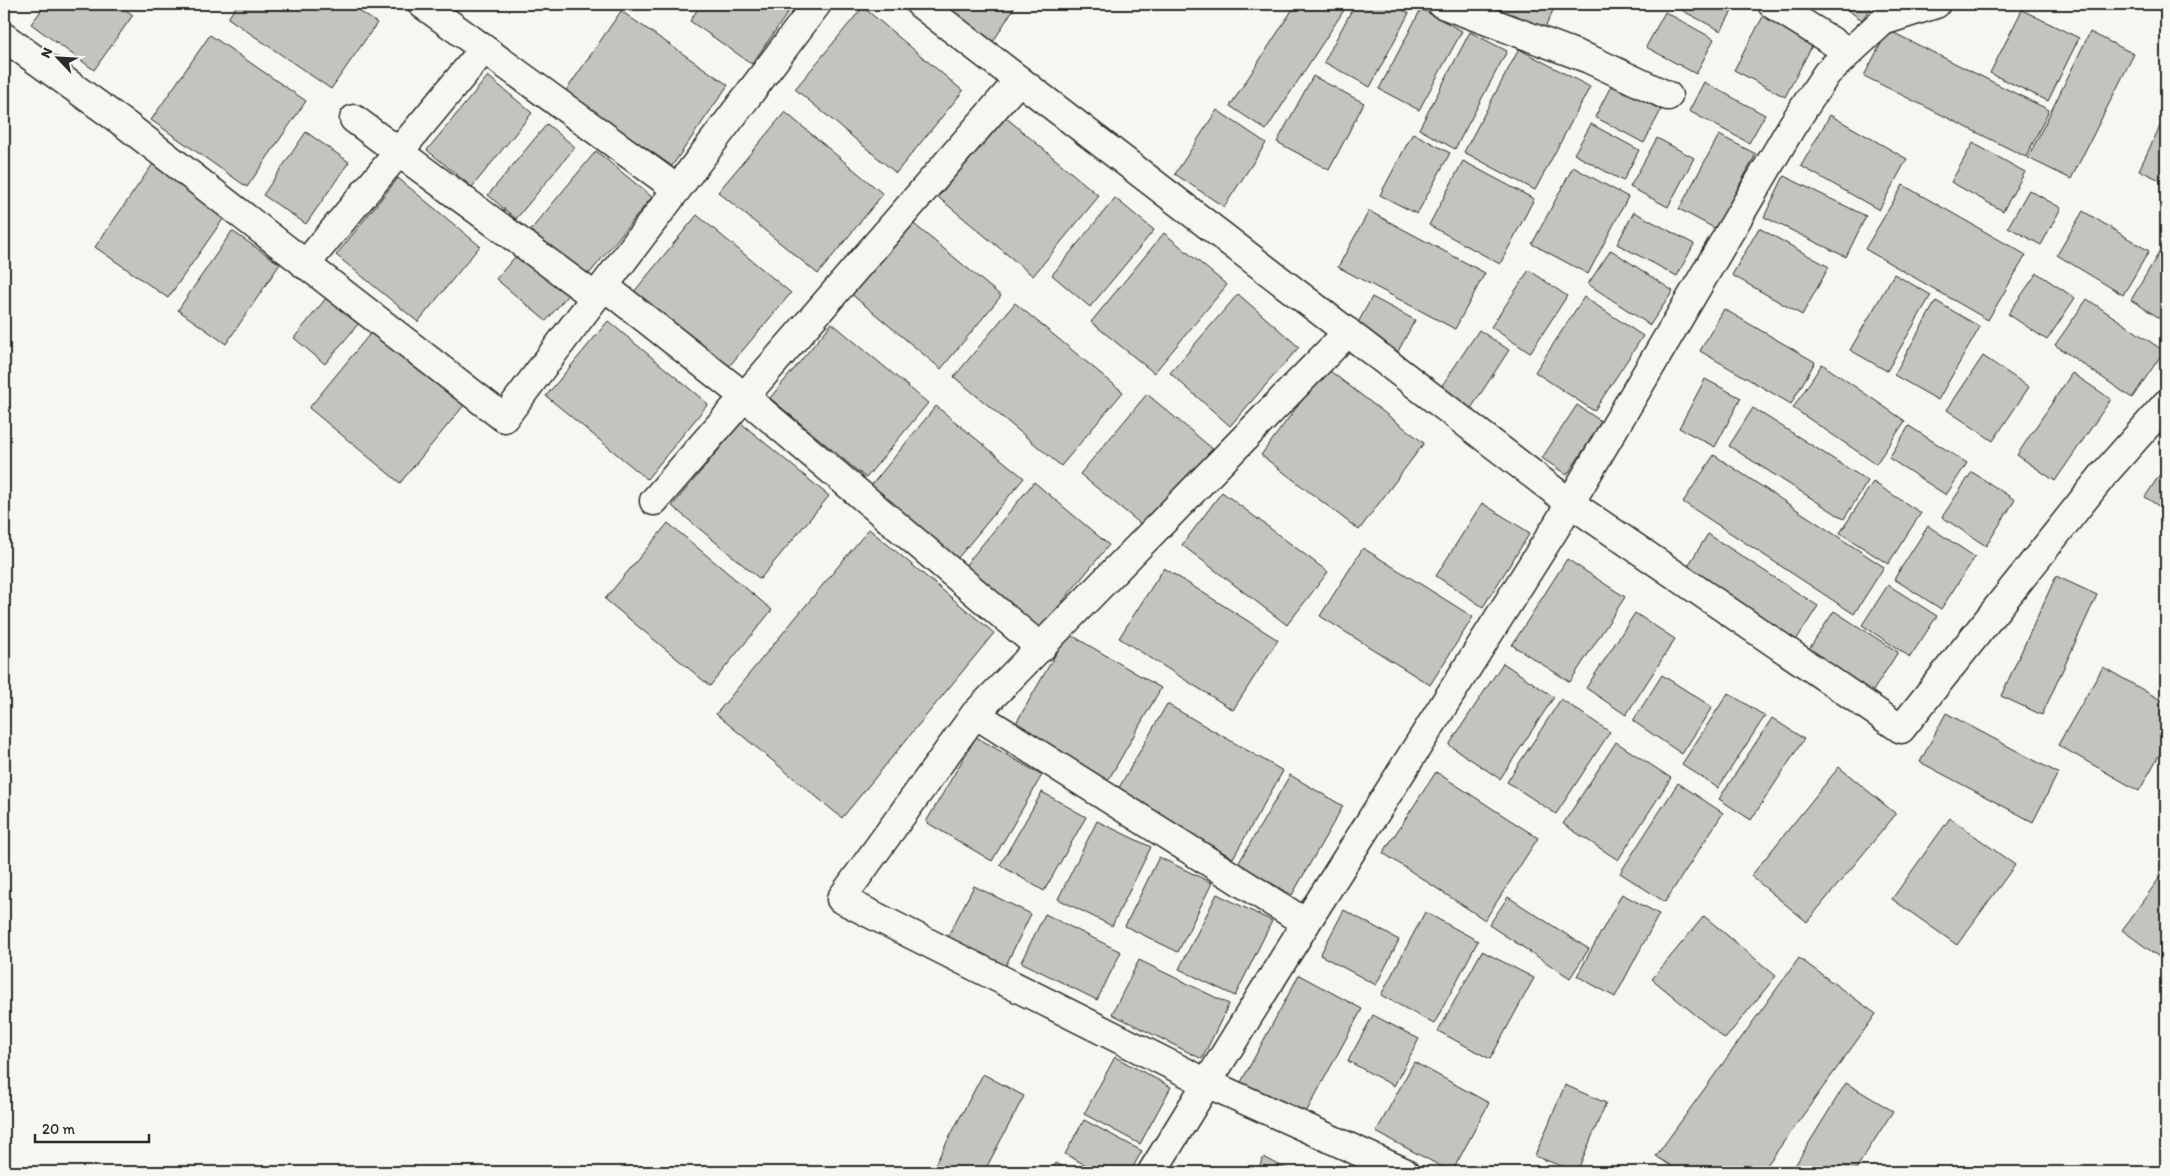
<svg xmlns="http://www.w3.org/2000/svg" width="2170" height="1176" font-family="Itim,sans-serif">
  <rect width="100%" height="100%" fill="#f6f6f2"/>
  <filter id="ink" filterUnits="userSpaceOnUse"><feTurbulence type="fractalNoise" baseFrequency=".02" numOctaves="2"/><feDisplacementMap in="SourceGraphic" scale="10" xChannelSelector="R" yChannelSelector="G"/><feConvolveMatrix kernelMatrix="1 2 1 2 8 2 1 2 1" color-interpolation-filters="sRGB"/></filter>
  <g filter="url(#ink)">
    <g fill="#c3c3c0" stroke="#2b2b2b">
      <path d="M 4,4 L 13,4 L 7,12 L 4,10 Z"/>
      <path d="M 46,4 L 117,4 L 133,15 L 94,70 L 31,24 Z"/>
      <path d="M 238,4 L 349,4 L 377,23 L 331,89 L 228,18 Z"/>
      <path d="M 701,4 L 794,4 L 752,64 L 690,21 Z"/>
      <path d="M 933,4 L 1011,4 L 1015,6 L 993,42 Z"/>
      <path d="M 1296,4 L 1348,4 L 1266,130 L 1230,106 Z"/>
      <path d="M 1355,4 L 1392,4 L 1409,13 L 1370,87 L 1324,62 Z"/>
      <path d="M 1485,4 L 1556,4 L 1544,30 Z"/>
      <path d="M 1670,4 L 1736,4 L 1721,31 Z"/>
      <path d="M 1839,4 L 1873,4 L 1862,20 Z"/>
      <path d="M 863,7 L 963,91 L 896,173 L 795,89 Z"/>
      <path d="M 1421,9 L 1462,31 L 1419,110 L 1379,89 Z"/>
      <path d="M 2022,10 L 2079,38 L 2048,101 L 1990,73 Z"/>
      <path d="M 621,11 L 728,85 L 672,166 L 565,92 Z"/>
      <path d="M 1665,12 L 1714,39 L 1696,74 L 1646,47 Z"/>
      <path d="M 1765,13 L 1815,40 L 1785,97 L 1734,70 Z"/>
      <path d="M 1888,30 L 2049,110 L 2026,157 L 1864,76 Z"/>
      <path d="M 1470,32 L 1507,51 L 1455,149 L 1419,129 Z"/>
      <path d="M 2090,32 L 2134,54 L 2071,179 L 2028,158 Z"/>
      <path d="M 210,35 L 306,101 L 247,187 L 151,120 Z"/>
      <path d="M 1519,49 L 1590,87 L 1535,190 L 1464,152 Z"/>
      <path d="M 488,76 L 532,113 L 472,187 L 427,150 Z"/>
      <path d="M 1313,76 L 1364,103 L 1329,170 L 1277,142 Z"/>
      <path d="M 1704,82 L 1765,115 L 1749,143 L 1689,111 Z"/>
      <path d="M 1612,84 L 1661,110 L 1644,143 L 1595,117 Z"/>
      <path d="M 1217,110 L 1266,143 L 1224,207 L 1175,174 Z"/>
      <path d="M 785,112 L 883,194 L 818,274 L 718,192 Z"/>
      <path d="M 2166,114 L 2166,183 L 2139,170 Z"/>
      <path d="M 1830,115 L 1907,159 L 1879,210 L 1801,166 Z"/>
      <path d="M 1004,116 L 1099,196 L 1033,276 L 938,197 Z"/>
      <path d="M 547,124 L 575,147 L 516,219 L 488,195 Z"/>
      <path d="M 1591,124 L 1639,150 L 1623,181 L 1574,154 Z"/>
      <path d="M 306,132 L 349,162 L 306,224 L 263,195 Z"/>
      <path d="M 1413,133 L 1450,153 L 1417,214 L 1380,195 Z"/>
      <path d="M 1719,135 L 1756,154 L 1716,229 L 1679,209 Z"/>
      <path d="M 1657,138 L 1694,158 L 1668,207 L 1630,187 Z"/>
      <path d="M 1973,143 L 2025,172 L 2003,211 L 1951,182 Z"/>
      <path d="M 596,151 L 652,197 L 585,279 L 529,232 Z"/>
      <path d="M 155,161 L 228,212 L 168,298 L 95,247 Z"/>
      <path d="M 1463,161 L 1534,199 L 1500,264 L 1429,225 Z"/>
      <path d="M 1573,167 L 1628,197 L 1588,274 L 1532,244 Z"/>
      <path d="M 1784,176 L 1866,216 L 1846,257 L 1764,217 Z"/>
      <path d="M 398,178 L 480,246 L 418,322 L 336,255 Z"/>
      <path d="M 1903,185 L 2026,255 L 1988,320 L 1865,249 Z"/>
      <path d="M 2029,190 L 2061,208 L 2041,245 L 2008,227 Z"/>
      <path d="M 1115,198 L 1154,230 L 1090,307 L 1052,275 Z"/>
      <path d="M 1369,211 L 1485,273 L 1455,329 L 1338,267 Z"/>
      <path d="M 2083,211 L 2149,251 L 2123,295 L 2057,255 Z"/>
      <path d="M 1634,212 L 1694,244 L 1677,276 L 1617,244 Z"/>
      <path d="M 697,215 L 791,293 L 726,370 L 633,293 Z"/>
      <path d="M 909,220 L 1001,296 L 941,369 L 850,293 Z"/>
      <path d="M 1759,228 L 1829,267 L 1802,315 L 1732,275 Z"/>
      <path d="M 232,231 L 280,264 L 226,344 L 178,310 Z"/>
      <path d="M 1164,233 L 1227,285 L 1154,373 L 1091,322 Z"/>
      <path d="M 2166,241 L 2166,322 L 2131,300 Z"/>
      <path d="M 521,250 L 571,291 L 546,321 L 496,279 Z"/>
      <path d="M 1611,250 L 1673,291 L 1650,325 L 1588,284 Z"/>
      <path d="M 1529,270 L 1567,296 L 1530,353 L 1491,327 Z"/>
      <path d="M 2037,273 L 2075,298 L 2047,340 L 2008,314 Z"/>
      <path d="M 1894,274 L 1931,295 L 1887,371 L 1850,350 Z"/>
      <path d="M 1238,294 L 1299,347 L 1230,426 L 1170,373 Z"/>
      <path d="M 327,297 L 359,323 L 325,364 L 294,338 Z"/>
      <path d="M 1372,297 L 1415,320 L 1396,355 L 1353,332 Z"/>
      <path d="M 1584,297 L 1643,336 L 1594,411 L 1535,372 Z"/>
      <path d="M 2087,299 L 2164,351 L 2132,398 L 2055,345 Z"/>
      <path d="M 1936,301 L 1980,327 L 1938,400 L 1894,375 Z"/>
      <path d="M 1015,303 L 1123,392 L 1061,466 L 954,377 Z"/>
      <path d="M 1724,309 L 1815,362 L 1791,404 L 1700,351 Z"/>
      <path d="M 608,321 L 708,404 L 647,479 L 546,396 Z"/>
      <path d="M 832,323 L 928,403 L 866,478 L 770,398 Z"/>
      <path d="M 374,329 L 465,404 L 400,483 L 309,408 Z"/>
      <path d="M 1479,330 L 1509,350 L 1468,413 L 1437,393 Z"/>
      <path d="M 1983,356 L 2029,387 L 1993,441 L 1947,410 Z"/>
      <path d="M 1822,364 L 1905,421 L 1876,464 L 1793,408 Z"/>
      <path d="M 1326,368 L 1424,443 L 1359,530 L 1261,455 Z"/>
      <path d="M 2072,373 L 2111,399 L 2055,481 L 2017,455 Z"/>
      <path d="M 1705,379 L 1741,398 L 1715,447 L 1679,428 Z"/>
      <path d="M 1147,394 L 1214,450 L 1148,530 L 1080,474 Z"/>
      <path d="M 1577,405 L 1602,422 L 1567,475 L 1542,458 Z"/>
      <path d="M 936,406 L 1024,478 L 957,559 L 870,487 Z"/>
      <path d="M 1753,408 L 1868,481 L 1844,519 L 1729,446 Z"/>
      <path d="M 741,423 L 829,496 L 760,579 L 672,506 Z"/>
      <path d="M 1909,426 L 1967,463 L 1946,495 L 1889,458 Z"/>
      <path d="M 1714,455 L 1884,567 L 1854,614 L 1683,502 Z"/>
      <path d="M 2166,465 L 2166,511 L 2145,497 Z"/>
      <path d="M 1972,472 L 2015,500 L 1986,546 L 1942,517 Z"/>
      <path d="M 1034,482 L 1109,545 L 1039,630 L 963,568 Z"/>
      <path d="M 1873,482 L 1921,513 L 1888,564 L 1840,533 Z"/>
      <path d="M 1222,492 L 1328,572 L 1287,625 L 1182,545 Z"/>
      <path d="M 1482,503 L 1530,533 L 1483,607 L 1436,576 Z"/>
      <path d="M 668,523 L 772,610 L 710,686 L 605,599 Z"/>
      <path d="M 1928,526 L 1975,557 L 1941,609 L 1894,579 Z"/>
      <path d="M 869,529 L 994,633 L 842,818 L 716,714 Z"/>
      <path d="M 1708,534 L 1818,606 L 1791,648 L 1681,577 Z"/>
      <path d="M 1363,548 L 1473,617 L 1430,685 L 1320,616 Z"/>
      <path d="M 1567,559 L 1625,597 L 1570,682 L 1512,645 Z"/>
      <path d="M 1164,568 L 1278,640 L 1233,710 L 1119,638 Z"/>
      <path d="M 2056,576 L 2097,595 L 2042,715 L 2001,696 Z"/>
      <path d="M 1888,585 L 1937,616 L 1910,657 L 1862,625 Z"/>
      <path d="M 1834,611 L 1898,652 L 1871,694 L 1807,652 Z"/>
      <path d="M 1635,613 L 1675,639 L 1626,715 L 1586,688 Z"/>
      <path d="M 1068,633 L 1161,688 L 1106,784 L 1012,730 Z"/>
      <path d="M 1503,663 L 1554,697 L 1500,779 L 1449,745 Z"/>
      <path d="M 2103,667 L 2166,703 L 2166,743 L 2139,791 L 2058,745 Z"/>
      <path d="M 1662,675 L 1712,707 L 1682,754 L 1633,721 Z"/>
      <path d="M 1728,693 L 1765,716 L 1718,788 L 1682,764 Z"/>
      <path d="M 1561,699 L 1610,732 L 1556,814 L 1507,782 Z"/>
      <path d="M 1167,704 L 1283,771 L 1233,858 L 1117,791 Z"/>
      <path d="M 1946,713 L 2058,773 L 2033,822 L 1920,762 Z"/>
      <path d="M 1772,718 L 1804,739 L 1751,820 L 1719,799 Z"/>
      <path d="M 976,737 L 1042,775 L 992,861 L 926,822 Z"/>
      <path d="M 1616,742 L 1671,778 L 1618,860 L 1563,824 Z"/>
      <path d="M 1839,767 L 1896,814 L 1807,922 L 1751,876 Z"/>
      <path d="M 1436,772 L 1538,838 L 1485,920 L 1383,853 Z"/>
      <path d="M 1290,775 L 1343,806 L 1292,895 L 1238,864 Z"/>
      <path d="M 1678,783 L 1723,813 L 1665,902 L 1620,873 Z"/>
      <path d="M 1042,792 L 1086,817 L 1044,891 L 1000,865 Z"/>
      <path d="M 1950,818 L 2015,865 L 1957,945 L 1892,899 Z"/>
      <path d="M 1097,821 L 1151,847 L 1112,926 L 1058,899 Z"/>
      <path d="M 1159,857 L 1212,883 L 1178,952 L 1125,926 Z"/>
      <path d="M 2166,869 L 2166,962 L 2122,930 Z"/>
      <path d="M 974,886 L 1031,914 L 1004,969 L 946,940 Z"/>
      <path d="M 1217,894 L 1272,921 L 1235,996 L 1179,969 Z"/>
      <path d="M 1622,894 L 1659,914 L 1615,997 L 1577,976 Z"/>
      <path d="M 1508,897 L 1589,949 L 1570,978 L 1489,925 Z"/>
      <path d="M 1344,910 L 1399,940 L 1376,985 L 1320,955 Z"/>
      <path d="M 1425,912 L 1478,941 L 1434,1024 L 1381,995 Z"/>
      <path d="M 1045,914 L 1121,952 L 1097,1000 L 1021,962 Z"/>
      <path d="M 1704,916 L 1776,976 L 1725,1039 L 1652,979 Z"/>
      <path d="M 1482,951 L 1534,978 L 1490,1059 L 1438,1031 Z"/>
      <path d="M 1799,958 L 1876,1014 L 1762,1172 L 1680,1172 L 1656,1156 Z"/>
      <path d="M 1139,960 L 1229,1004 L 1202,1059 L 1112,1014 Z"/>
      <path d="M 1299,975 L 1362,1009 L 1303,1118 L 1240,1084 Z"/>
      <path d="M 1373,1015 L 1419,1039 L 1394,1086 L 1348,1061 Z"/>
      <path d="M 1115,1057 L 1171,1087 L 1140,1144 L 1084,1114 Z"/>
      <path d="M 1414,1062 L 1489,1103 L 1452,1172 L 1376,1132 Z"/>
      <path d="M 983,1074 L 1024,1096 L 984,1172 L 931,1172 Z"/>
      <path d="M 1846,1083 L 1893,1111 L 1854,1172 L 1791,1172 Z"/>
      <path d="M 1565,1085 L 1606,1103 L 1577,1172 L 1535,1156 Z"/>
      <path d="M 1084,1120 L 1142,1151 L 1130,1172 L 1099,1172 L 1065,1154 Z"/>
      <path d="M 1264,1157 L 1292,1172 L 1256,1172 Z"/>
      <path d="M 1056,1163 L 1073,1172 L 1051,1172 Z"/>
    </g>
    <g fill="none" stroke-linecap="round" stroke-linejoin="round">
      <defs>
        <g id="minor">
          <path d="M 422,4 L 677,189"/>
          <path d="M 920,4 L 1570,503 L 1901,729 L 2104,474 L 2166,404"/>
          <path d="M 1442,4 L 1589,59 L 1668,96"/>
          <path d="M 1772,4 L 1849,52"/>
          <path d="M 4,37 L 126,125 L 504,418 L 817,4"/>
          <path d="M 354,119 L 595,297"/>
          <path d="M 305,265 L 484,49"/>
          <path d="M 604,286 L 745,397 L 1041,648"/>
          <path d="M 1348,332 L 975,714 L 841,899 L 1207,1083 L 1404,1172"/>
          <path d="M 654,501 L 1019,80"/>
          <path d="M 975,714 L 1306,923"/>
          <path d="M 1152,1172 L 1306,923 L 1556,527 L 1792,126 L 1827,73 L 1883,21 L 1936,4"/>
        </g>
      </defs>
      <use href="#minor" stroke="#2b2b2b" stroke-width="31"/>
      <use href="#minor" stroke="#f6f6f2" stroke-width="28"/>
    </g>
  </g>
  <rect width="2170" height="1176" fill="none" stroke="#f6f6f2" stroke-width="20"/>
  <rect x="10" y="10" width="2150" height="1156" fill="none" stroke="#2b2b2b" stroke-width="2" filter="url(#ink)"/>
  <g transform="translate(58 58) rotate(295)" stroke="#f6f6f2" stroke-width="4" paint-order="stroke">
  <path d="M0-4L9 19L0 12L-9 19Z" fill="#2b2b2b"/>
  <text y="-8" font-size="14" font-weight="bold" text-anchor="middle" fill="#2b2b2b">N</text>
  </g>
  <path d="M35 1134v8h114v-8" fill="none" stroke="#2b2b2b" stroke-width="2.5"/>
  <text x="42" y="1134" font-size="15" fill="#2b2b2b" stroke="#f6f6f2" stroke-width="4" paint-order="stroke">20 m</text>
</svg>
